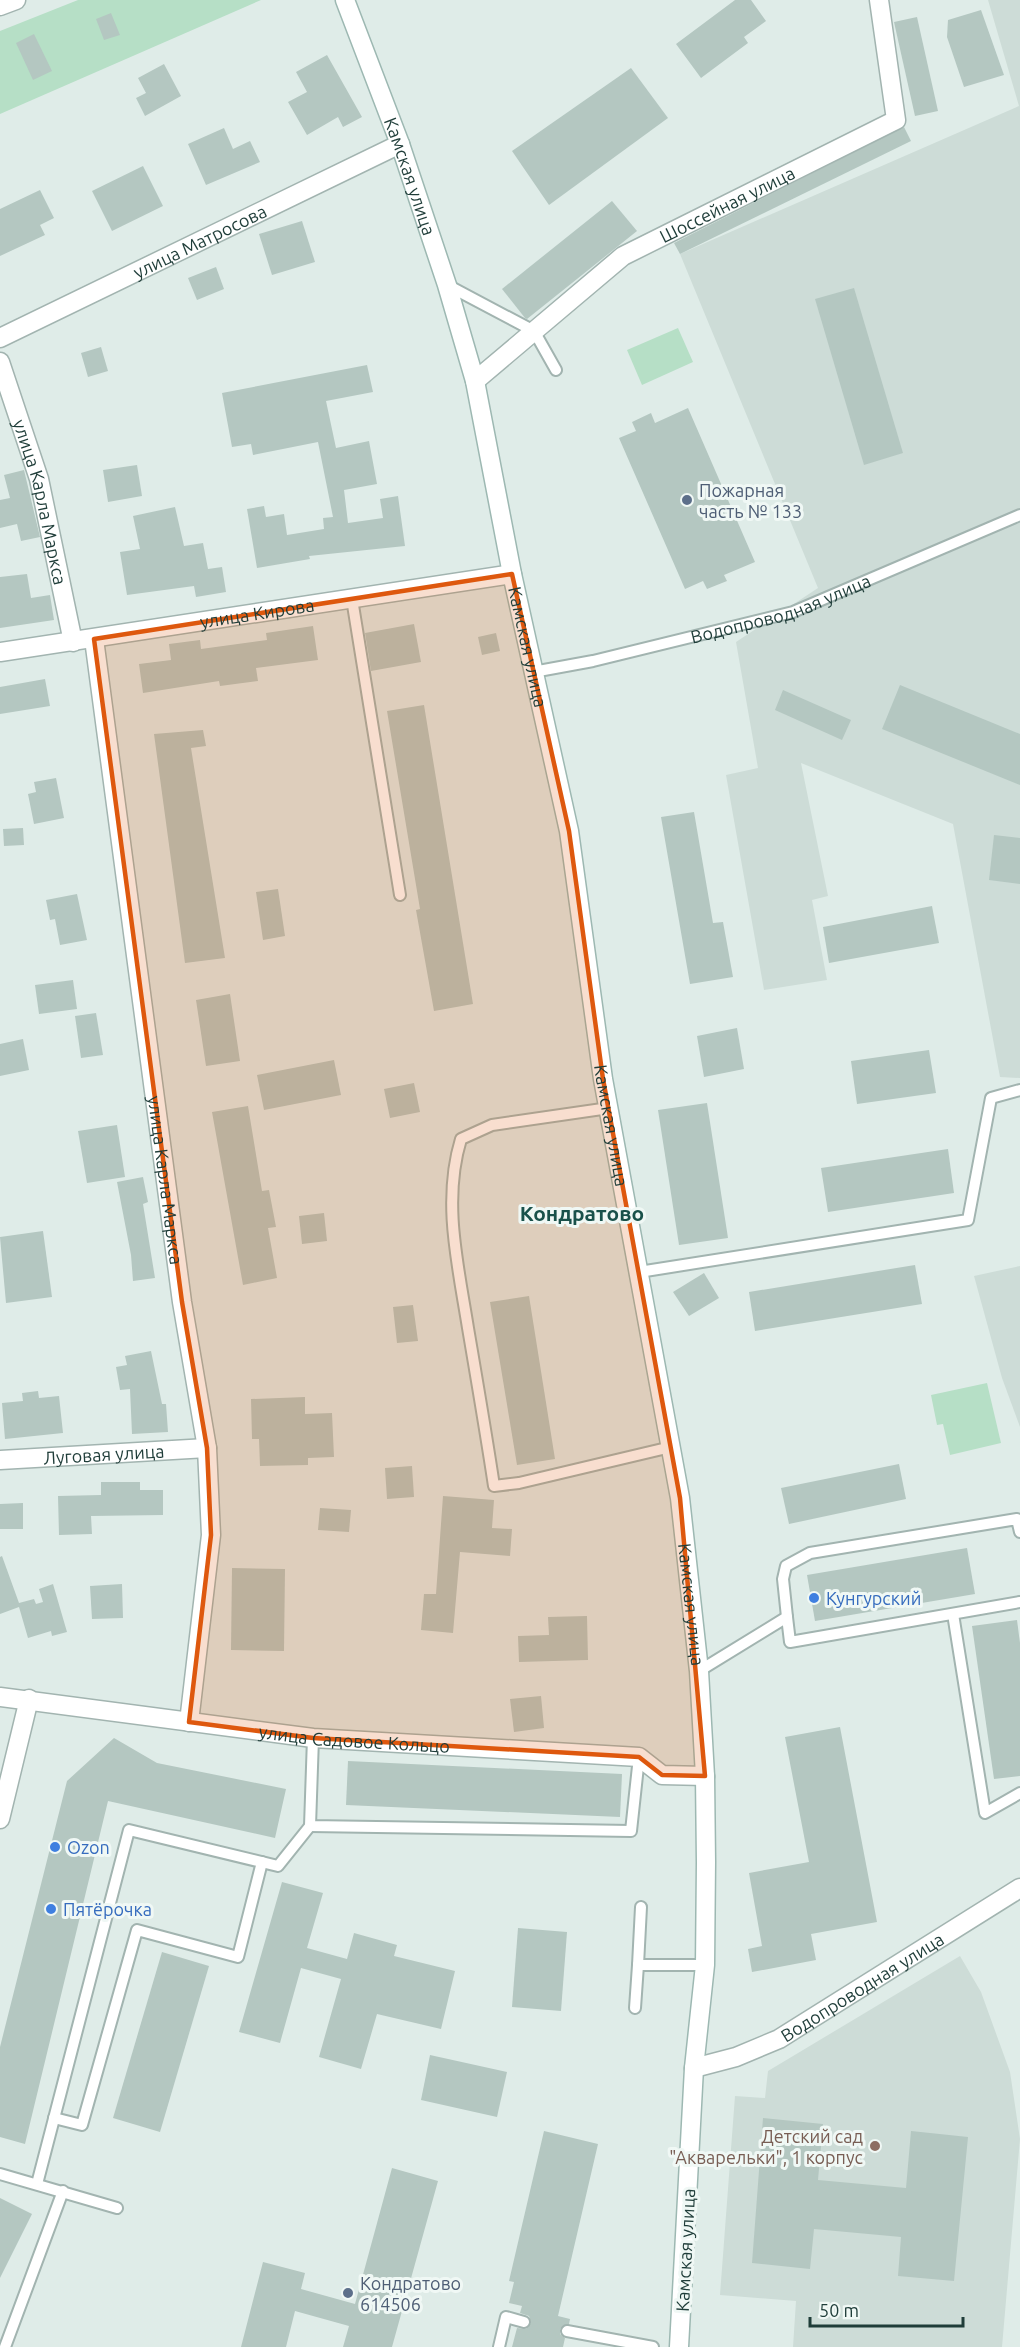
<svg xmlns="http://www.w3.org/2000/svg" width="1020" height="2347" font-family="Ubuntu,sans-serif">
  <rect width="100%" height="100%" fill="#dfece8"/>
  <g fill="#cddcd7">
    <path d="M 988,0 L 1020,0 L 1020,1078 L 1000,1077 L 953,824 L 801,763 L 828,896 L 812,900 L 827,980 L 764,990 L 726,775 L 758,768 L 736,642 L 818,588 L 680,254 L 1019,106 Z"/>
    <path d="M 1020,1266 L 1020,1427 L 1002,1378 L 974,1276 Z"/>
    <path d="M 960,1956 L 981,1992 L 1010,2072 L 1020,2139 L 1002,2347 L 793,2347 L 796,2301 L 720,2295 L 735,2096 L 765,2098 L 768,2071 Z"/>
  </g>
  <g fill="#b6dfc6">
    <path d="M 78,0 L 261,0 L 0,114 L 0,31 Z"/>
    <path d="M 678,328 L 693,362 L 642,385 L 627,350 Z"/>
    <path d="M 987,1383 L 1001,1443 L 950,1455 L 943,1424 L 937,1425 L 931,1395 Z"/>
  </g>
  <g fill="#b4c7c1">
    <path d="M 735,0 L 751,0 L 766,21 L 744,37 L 748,43 L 701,78 L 676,44 Z"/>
    <path d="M 981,10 L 1004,75 L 964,87 L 947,37 L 948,20 Z"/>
    <path d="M 111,13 L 120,35 L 104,40 L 96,19 Z"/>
    <path d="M 917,17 L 938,111 L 915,116 L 894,22 Z"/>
    <path d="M 34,34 L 52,71 L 33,80 L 16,43 Z"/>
    <path d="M 327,55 L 362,117 L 343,127 L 338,117 L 307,135 L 288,102 L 307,92 L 296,72 Z"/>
    <path d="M 164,64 L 181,96 L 145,116 L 136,98 L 146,93 L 138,78 Z"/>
    <path d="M 631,68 L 668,118 L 549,205 L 512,151 Z"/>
    <path d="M 904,127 L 911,141 L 680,254 L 674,243 Z"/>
    <path d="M 224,128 L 233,149 L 250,141 L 260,162 L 206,185 L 188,144 Z"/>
    <path d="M 143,166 L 163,206 L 112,231 L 92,191 Z"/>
    <path d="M 40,190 L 54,218 L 40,225 L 45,235 L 0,256 L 0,209 Z"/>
    <path d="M 612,201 L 637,231 L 527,319 L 525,318 L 502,289 Z"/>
    <path d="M 302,221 L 315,262 L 272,275 L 259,234 Z"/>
    <path d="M 216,267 L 224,289 L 197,300 L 188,278 Z"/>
    <path d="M 854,288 L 903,453 L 864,465 L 815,299 Z"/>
    <path d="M 101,347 L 108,371 L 88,377 L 81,353 Z"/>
    <path d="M 367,365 L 373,392 L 326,401 L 336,448 L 369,441 L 377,484 L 344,490 L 348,523 L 383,518 L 380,499 L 398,496 L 405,546 L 309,556 L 310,559 L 257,568 L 247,509 L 264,506 L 266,517 L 284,514 L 287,535 L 324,529 L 323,518 L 333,517 L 318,442 L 253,455 L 251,444 L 232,447 L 222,393 Z"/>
    <path d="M 688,408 L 755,562 L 724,575 L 727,581 L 707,589 L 703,581 L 685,589 L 619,438 L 636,431 L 632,422 L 651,413 L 655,423 Z"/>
    <path d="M 137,465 L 142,496 L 108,502 L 103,470 Z"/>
    <path d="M 24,470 L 40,537 L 21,541 L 17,524 L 0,528 L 0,500 L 10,498 L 4,475 Z"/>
    <path d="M 175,507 L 184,546 L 203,543 L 208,569 L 222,567 L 226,592 L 196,597 L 194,586 L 127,595 L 120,552 L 140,549 L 133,516 Z"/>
    <path d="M 27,574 L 31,598 L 50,595 L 54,620 L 0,628 L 0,577 Z"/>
    <path d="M 414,624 L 421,662 L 371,671 L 365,633 Z"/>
    <path d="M 313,626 L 318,660 L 256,668 L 258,681 L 220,686 L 219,681 L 143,693 L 139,664 L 171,660 L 169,644 L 200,640 L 201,649 L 267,640 L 266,633 Z"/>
    <path d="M 496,633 L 500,651 L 482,655 L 478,637 Z"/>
    <path d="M 45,679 L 50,706 L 0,714 L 0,687 Z"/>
    <path d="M 900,685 L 1020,734 L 1020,785 L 882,729 Z"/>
    <path d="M 783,690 L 851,720 L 842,740 L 775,710 Z"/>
    <path d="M 424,705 L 473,1004 L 434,1011 L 416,910 L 420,909 L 387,711 Z"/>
    <path d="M 203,730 L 206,746 L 191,748 L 225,958 L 185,963 L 154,734 Z"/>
    <path d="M 56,778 L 64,818 L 34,824 L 28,794 L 36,792 L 34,782 Z"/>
    <path d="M 694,812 L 713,923 L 723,922 L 733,977 L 690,984 L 661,817 Z"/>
    <path d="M 23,828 L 24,845 L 4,846 L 3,829 Z"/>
    <path d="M 994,835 L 1020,838 L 1020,884 L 989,880 Z"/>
    <path d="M 278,889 L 285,936 L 263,940 L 256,892 Z"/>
    <path d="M 77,894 L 87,940 L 60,945 L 55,919 L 50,920 L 46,900 Z"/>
    <path d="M 932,906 L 939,943 L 829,963 L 823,927 Z"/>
    <path d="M 73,980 L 77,1009 L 39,1014 L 35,985 Z"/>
    <path d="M 230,994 L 240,1061 L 206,1066 L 196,1000 Z"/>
    <path d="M 96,1013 L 103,1055 L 81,1058 L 75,1016 Z"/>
    <path d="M 737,1028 L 744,1069 L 704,1077 L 697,1036 Z"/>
    <path d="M 23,1039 L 29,1070 L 0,1076 L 0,1044 Z"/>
    <path d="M 929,1050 L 936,1093 L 857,1104 L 851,1061 Z"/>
    <path d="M 334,1060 L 341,1095 L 264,1110 L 257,1075 Z"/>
    <path d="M 414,1083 L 420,1112 L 390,1118 L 384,1089 Z"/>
    <path d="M 707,1103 L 728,1238 L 679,1245 L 658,1110 Z"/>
    <path d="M 248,1106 L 262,1191 L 269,1190 L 276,1227 L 268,1228 L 277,1278 L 243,1285 L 212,1112 Z"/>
    <path d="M 117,1125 L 125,1177 L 87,1183 L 78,1131 Z"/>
    <path d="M 948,1149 L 954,1193 L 828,1212 L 821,1168 Z"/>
    <path d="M 143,1177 L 148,1202 L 143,1204 L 155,1278 L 133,1281 L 131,1255 L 117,1182 Z"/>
    <path d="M 324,1213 L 327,1241 L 302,1244 L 299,1216 Z"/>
    <path d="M 43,1231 L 52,1297 L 6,1303 L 0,1237 Z"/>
    <path d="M 915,1265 L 922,1304 L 755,1331 L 749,1292 Z"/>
    <path d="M 704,1273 L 719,1298 L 689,1316 L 673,1292 Z"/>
    <path d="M 529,1296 L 555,1459 L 517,1465 L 490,1302 Z"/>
    <path d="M 413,1305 L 418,1341 L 397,1343 L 393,1307 Z"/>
    <path d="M 151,1351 L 162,1404 L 166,1404 L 168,1432 L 132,1434 L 130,1389 L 120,1390 L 116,1367 L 127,1365 L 125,1356 Z"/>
    <path d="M 38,1391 L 39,1398 L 59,1396 L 63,1433 L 5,1439 L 2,1403 L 23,1401 L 22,1393 Z"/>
    <path d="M 305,1397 L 305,1414 L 332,1413 L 334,1457 L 308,1458 L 308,1465 L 260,1466 L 259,1439 L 252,1439 L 251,1399 Z"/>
    <path d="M 899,1464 L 906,1499 L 789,1524 L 781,1488 Z"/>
    <path d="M 412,1466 L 414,1497 L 387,1499 L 385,1468 Z"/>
    <path d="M 101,1482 L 140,1482 L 140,1490 L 163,1490 L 163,1515 L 91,1516 L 92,1534 L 59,1535 L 58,1496 L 101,1495 Z"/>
    <path d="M 443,1496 L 494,1500 L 492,1528 L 512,1529 L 510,1556 L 460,1552 L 453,1633 L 421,1630 L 424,1594 L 436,1594 Z"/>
    <path d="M 23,1503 L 23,1529 L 0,1529 L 0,1504 Z"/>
    <path d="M 320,1508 L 351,1510 L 349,1532 L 318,1530 Z"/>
    <path d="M 967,1548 L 975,1594 L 815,1621 L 807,1575 Z"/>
    <path d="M 2,1556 L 19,1603 L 34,1599 L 36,1604 L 43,1602 L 39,1589 L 53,1584 L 67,1632 L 52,1636 L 51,1631 L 28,1638 L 19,1607 L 0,1614 L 0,1557 Z"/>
    <path d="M 232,1568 L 285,1569 L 284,1651 L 231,1650 Z"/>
    <path d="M 122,1584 L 123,1618 L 92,1619 L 90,1586 Z"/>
    <path d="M 587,1616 L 588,1660 L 519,1662 L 518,1636 L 549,1635 L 548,1617 Z"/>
    <path d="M 1017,1620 L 1020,1643 L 1020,1776 L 994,1779 L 972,1626 Z"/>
    <path d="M 541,1696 L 544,1728 L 514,1732 L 510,1699 Z"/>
    <path d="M 840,1727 L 877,1922 L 811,1934 L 816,1960 L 752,1972 L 748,1949 L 762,1946 L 749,1873 L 809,1862 L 785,1737 Z"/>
    <path d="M 114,1738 L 157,1763 L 286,1789 L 275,1838 L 108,1801 L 25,2144 L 0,2137 L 0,2047 L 67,1781 Z"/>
    <path d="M 348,1761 L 622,1774 L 620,1817 L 346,1805 Z"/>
    <path d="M 282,1882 L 323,1893 L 307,1948 L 347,1959 L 354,1933 L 397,1945 L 394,1956 L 455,1971 L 441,2029 L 377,2014 L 361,2069 L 319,2057 L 341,1979 L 301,1968 L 280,2043 L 239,2032 Z"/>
    <path d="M 518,1928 L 567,1932 L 561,2011 L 512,2007 Z"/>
    <path d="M 162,1952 L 209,1966 L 160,2132 L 113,2118 Z"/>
    <path d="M 430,2055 L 507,2072 L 497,2117 L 421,2100 Z"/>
    <path d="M 763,2118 L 823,2124 L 818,2180 L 906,2188 L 911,2131 L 968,2137 L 954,2281 L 898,2276 L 901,2237 L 814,2229 L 810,2269 L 752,2263 Z"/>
    <path d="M 544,2131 L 598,2144 L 558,2316 L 570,2319 L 569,2324 L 560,2329 L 560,2334 L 565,2338 L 563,2347 L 512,2347 L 517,2328 L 526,2329 L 531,2323 L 529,2316 L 520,2313 L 522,2306 L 509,2303 L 514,2282 L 509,2281 Z"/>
    <path d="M 392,2168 L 438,2181 L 392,2347 L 343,2347 L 349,2326 L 295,2311 L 286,2347 L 241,2347 L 263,2262 L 305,2273 L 301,2289 L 355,2304 Z"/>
    <path d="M 0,2198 L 32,2214 L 0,2278 Z"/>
  </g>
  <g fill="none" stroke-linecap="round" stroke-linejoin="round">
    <defs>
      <g id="lane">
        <path d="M 447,285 L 534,331 L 556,370"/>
        <path d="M 352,599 L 400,895"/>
        <path id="s1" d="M 533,672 L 593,661 L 793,612 L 1020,515"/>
        <path d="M 609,1108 L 492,1125 L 461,1139 C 442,1201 458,1265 468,1328 C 477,1381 486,1433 494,1486 L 519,1483 L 671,1447"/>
        <path d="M 639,1272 L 968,1220 L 991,1098 L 1020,1090"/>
        <path d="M 953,1614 L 985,1813 L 1020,1793"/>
        <path d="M 787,1617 L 783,1579 L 786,1566 L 810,1553 L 1017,1519 L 1020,1532"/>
        <path d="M 699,1671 L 787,1617 L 790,1642 L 1020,1602"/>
        <path d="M 313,1738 L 310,1826 L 631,1831 L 639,1757"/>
        <path d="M 638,1965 L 641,1907"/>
        <path d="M 635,2008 L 638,1965 L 705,1965"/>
        <path d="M 54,2118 L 82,2125 L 137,1930 L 238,1957 L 262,1862"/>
        <path d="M 0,2174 L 117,2208"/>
        <path d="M 37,2184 L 129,1830 L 278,1866 L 310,1826"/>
        <path d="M 567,2331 L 653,2347"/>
        <path d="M 5,2347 L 63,2191"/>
        <path d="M 499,2347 L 506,2317 L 524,2322"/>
      </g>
      <g id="street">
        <path d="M 0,6 L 16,0"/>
        <path id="s2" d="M 0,338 L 400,144"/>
        <path id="s3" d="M 0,362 L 39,479 L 73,642"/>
        <path id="s4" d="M 475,381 L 623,256 L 896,120 L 879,0"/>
        <path id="s5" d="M 94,639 L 182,1302 L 207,1448 L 211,1535 L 189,1722"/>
        <path id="s6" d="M 0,652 L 512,574"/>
        <path id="s7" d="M 0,1460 L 207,1448"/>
        <path id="s8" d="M 0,1697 L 313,1738 L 639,1757 L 662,1775 L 705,1776"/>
        <path d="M 0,1819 L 29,1699"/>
        <path id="s9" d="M 694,2068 L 736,2057 L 779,2039 L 1020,1888"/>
      </g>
      <g id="secondary">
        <path id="s10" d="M 345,0 L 400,144 L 447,285 L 475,381 L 512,574 L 569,831 L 603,1079 L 680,1498 L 699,1671 L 705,1776 L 706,1862 L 705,1965 L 694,2068 L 679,2347"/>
      </g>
    </defs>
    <use href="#lane" stroke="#a2b4b0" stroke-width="14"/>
    <use href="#street" stroke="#a2b4b0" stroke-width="21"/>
    <use href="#secondary" stroke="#9db8b2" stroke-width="21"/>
    <use href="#lane" stroke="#fff" stroke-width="10"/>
    <use href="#street" stroke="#fff" stroke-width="18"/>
    <use href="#secondary" stroke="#fff" stroke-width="18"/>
  </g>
  <path fill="#de580e" fill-opacity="0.2" stroke="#de580e" stroke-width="4.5" stroke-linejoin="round" d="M 512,574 L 569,831 L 603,1079 L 680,1498 L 705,1776 L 662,1775 L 639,1757 L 313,1738 L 189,1722 L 211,1535 L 207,1448 L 182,1302 L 94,639 Z"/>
  <g fill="#5c6f8a" stroke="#f0f8f5" stroke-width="2">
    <circle cx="687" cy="500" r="6"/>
    <circle cx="348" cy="2293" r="6"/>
  </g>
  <g fill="#3f7fe0" stroke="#f0f8f5" stroke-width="2">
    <circle cx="814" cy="1598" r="6"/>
    <circle cx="55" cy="1847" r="6"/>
    <circle cx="51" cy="1909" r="6"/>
  </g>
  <circle fill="#8d6e63" stroke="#f0f8f5" stroke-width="2" cx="875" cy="2146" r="6"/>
  <g text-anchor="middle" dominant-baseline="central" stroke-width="6" stroke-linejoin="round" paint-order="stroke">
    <g font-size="18" fill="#1f3d39" stroke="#f0f8f5">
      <text stroke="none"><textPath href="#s10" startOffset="188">Камская улица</textPath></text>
      <text stroke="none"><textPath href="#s4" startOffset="310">Шоссейная улица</textPath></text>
      <text stroke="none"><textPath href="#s2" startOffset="222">улица Матросова</textPath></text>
      <text stroke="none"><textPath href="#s3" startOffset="146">улица Карла Маркса</textPath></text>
      <text stroke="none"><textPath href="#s1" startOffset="256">Водопроводная улица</textPath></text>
      <text stroke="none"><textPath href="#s6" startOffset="260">улица Кирова</textPath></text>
      <text stroke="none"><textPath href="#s10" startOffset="674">Камская улица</textPath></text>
      <text stroke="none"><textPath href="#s10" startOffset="1160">Камская улица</textPath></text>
      <text stroke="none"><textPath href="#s5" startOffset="546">улица Карла Маркса</textPath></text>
      <text stroke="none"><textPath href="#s7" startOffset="104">Луговая улица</textPath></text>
      <text stroke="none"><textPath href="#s10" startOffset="1646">Камская улица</textPath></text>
      <text stroke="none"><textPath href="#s8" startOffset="357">улица Садовое Кольцо</textPath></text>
      <text stroke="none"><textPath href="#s9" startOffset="188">Водопроводная улица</textPath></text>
      <text transform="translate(685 2250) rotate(-87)">Камская улица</text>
    </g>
    <g font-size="18" fill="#4e5e75" stroke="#f0f8f5" text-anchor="start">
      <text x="699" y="490">Пожарная<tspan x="699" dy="21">часть № 133</tspan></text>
      <text x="360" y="2283">Кондратово<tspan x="360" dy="21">614506</tspan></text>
    </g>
    <g font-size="18" fill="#366cbe" stroke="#f0f8f5" text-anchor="start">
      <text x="826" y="1598">Кунгурский</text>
      <text x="67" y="1847">Ozon</text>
      <text x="63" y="1909">Пятёрочка</text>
    </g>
    <g font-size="18" fill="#785e54" stroke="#f0f8f5" text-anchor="end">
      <text x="863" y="2136">Детский сад<tspan x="863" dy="21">"Акварельки", 1 корпус</tspan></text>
    </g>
    <g font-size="21" font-weight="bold" fill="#19514a" stroke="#f0f8f5">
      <text x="582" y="1213">Кондратово</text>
    </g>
  </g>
  <path d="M810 2317v9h153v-9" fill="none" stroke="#1f3d39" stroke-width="3"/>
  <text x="819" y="2317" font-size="18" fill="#1f3d39" stroke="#f0f8f5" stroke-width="4.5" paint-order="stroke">50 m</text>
</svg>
